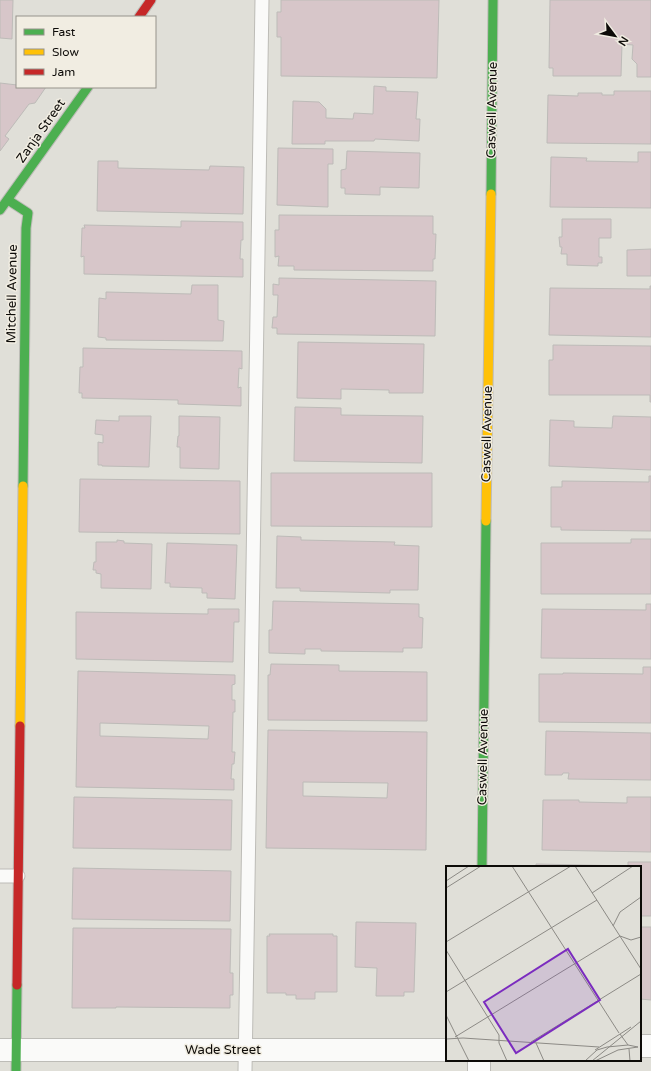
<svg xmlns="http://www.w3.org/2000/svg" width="651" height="1071" font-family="'Varela Round',sans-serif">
  <rect width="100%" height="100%" fill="#e0dfd8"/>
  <g fill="#d7c6c9" stroke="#bdbbb8" fill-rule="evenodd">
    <path d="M 0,0 L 13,0 L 12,39 L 0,38 Z"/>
    <path d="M 281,0 L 439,0 L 437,78 L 281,76 L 281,37 L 277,37 L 277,12 L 281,12 Z"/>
    <path d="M 550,0 L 651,0 L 651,77 L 637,77 L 637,64 L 632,59 L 633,45 L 622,44 L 621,76 L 553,76 L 553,68 L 549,68 Z"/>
    <path d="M 0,83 L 17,85 L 17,87 L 46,87 L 35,103 L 29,104 L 5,136 L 9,139 L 0,151 Z"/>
    <path d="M 374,86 L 386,87 L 386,91 L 418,92 L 416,119 L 420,119 L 419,141 L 375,139 L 374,141 L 325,141 L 325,144 L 292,144 L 293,101 L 319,102 L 326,109 L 326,118 L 353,119 L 354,113 L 373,114 Z"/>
    <path d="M 614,91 L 651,91 L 651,144 L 547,143 L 548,95 L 578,96 L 578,93 L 602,93 L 602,95 L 614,95 Z"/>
    <path d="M 278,148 L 333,149 L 333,164 L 328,164 L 328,207 L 277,205 Z"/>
    <path d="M 347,151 L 420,153 L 419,188 L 380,187 L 380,195 L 345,194 L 345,188 L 341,188 L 341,170 L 346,169 Z"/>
    <path d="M 638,152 L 651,152 L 651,208 L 550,207 L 551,157 L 587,158 L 586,161 L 638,162 Z"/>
    <path d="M 98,161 L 118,161 L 118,168 L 209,170 L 210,166 L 244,167 L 243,214 L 97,211 Z"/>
    <path d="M 279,215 L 433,216 L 433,234 L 436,234 L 435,259 L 433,259 L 433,271 L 294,270 L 294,266 L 278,266 L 279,256 L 275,257 L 275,230 L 279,230 Z"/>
    <path d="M 562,219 L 611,219 L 611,238 L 599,238 L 599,257 L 602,257 L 602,263 L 598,263 L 598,266 L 567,265 L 567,254 L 561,254 L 562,247 L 560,247 L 559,237 L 562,237 Z"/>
    <path d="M 181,221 L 243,222 L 243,240 L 241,240 L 240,259 L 243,259 L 243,277 L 84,274 L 84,256 L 81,257 L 82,228 L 85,228 L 84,225 L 181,227 Z"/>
    <path d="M 651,249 L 651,276 L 627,276 L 627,250 Z"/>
    <path d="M 279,278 L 436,281 L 435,336 L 277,334 L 277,328 L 272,328 L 273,317 L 277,317 L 278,295 L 273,295 L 273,284 L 279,285 Z"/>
    <path d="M 192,285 L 218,285 L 218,320 L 224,321 L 223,341 L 106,340 L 106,338 L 98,337 L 99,298 L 106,299 L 106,292 L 191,294 Z"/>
    <path d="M 650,286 L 651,286 L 651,337 L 549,335 L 550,288 L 650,289 Z"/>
    <path d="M 298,342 L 424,344 L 423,393 L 389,393 L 389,390 L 341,389 L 341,399 L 297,398 Z"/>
    <path d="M 553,345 L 651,346 L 651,402 L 650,402 L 650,395 L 549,395 L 549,360 L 553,360 Z"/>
    <path d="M 83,348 L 242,351 L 242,369 L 239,368 L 238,388 L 241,387 L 241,406 L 178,404 L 178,400 L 82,398 L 82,393 L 79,393 L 80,367 L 83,367 Z"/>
    <path d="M 295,407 L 341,408 L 341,415 L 423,416 L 422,463 L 294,461 Z"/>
    <path d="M 119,416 L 151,416 L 149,467 L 102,466 L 102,465 L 98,465 L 98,442 L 103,443 L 103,435 L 95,434 L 96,420 L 119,421 Z"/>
    <path d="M 179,416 L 220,417 L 219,469 L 180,468 L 180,447 L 177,447 L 178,436 L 179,436 Z"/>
    <path d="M 613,416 L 651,417 L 651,470 L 549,466 L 550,420 L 574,421 L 574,427 L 612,428 Z"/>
    <path d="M 271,473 L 432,473 L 432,527 L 271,526 Z"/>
    <path d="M 649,476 L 651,476 L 651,531 L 561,530 L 561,527 L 551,527 L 551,487 L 562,487 L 562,481 L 649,482 Z"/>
    <path d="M 80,479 L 240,481 L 240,534 L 79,532 Z"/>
    <path d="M 277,536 L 301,537 L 301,540 L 395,542 L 394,545 L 419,546 L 418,590 L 390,590 L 390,593 L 300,591 L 300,588 L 276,588 Z"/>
    <path d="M 631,539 L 651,539 L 651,594 L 541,594 L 541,543 L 631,543 Z"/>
    <path d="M 117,540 L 124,541 L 124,543 L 152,544 L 151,589 L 101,588 L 101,574 L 96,573 L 96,570 L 93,570 L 94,562 L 96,562 L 96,542 L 117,542 Z"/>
    <path d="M 167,543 L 237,545 L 235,599 L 207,598 L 207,593 L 202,593 L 202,588 L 170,587 L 170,583 L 165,583 Z"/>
    <path d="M 273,601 L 419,604 L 419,617 L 423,618 L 422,648 L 403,648 L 403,652 L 321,651 L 321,649 L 305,649 L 305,654 L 269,653 L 269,630 L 272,630 Z"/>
    <path d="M 646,604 L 651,604 L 651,659 L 541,658 L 542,609 L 646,610 Z"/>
    <path d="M 208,609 L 239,609 L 239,622 L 234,622 L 233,662 L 76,659 L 76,612 L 208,614 Z"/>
    <path d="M 271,664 L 339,665 L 339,671 L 427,672 L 427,721 L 268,720 L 268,675 L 270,675 Z"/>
    <path d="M 643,667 L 651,667 L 651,723 L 539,722 L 539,674 L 563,674 L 563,673 L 643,674 Z"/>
    <path d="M 78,671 L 235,675 L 235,684 L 232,685 L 232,700 L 235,700 L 235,712 L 233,712 L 232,752 L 235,752 L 234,764 L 232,764 L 231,779 L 234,779 L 234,790 L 76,787 ZM 100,723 L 209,726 L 208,739 L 100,736 Z"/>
    <path d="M 268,730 L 427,732 L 426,850 L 266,848 ZM 303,782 L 388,783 L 387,798 L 303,796 Z"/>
    <path d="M 546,731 L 651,733 L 651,780 L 568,779 L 569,773 L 563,773 L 562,775 L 545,775 Z"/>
    <path d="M 74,797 L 232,800 L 231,850 L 73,848 Z"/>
    <path d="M 627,797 L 651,797 L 651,852 L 542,850 L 543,800 L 579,800 L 579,802 L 627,803 Z"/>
    <path d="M 628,862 L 651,862 L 651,916 L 640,916 L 640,867 L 536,867 L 536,864 L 628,866 Z"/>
    <path d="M 73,868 L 231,871 L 230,921 L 72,919 Z"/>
    <path d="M 356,922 L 416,923 L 414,992 L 404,992 L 404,996 L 376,996 L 377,968 L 355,967 Z"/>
    <path d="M 640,927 L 651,927 L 651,1000 L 640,999 Z"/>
    <path d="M 73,928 L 231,929 L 230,973 L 233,973 L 233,995 L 230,995 L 230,1008 L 116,1007 L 116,1008 L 72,1008 Z"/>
    <path d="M 269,934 L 333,934 L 333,936 L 337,936 L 337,992 L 315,992 L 315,999 L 296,999 L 296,995 L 286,995 L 286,993 L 267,993 L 267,936 L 270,936 Z"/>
  </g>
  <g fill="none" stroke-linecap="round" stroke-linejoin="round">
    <defs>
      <g id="lane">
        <path d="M 0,876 L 18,876"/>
        <path d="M 245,1071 L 262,0"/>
      </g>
      <g id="street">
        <path d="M 640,1046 L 651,1046"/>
        <path d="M 0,1050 L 447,1050"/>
        <path d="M 479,1071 L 479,1060"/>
      </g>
      <g id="fast">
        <path d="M 491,194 L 493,0"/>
        <path d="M 8,200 L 28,213 L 26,228 L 23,486"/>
        <path d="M 0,210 L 88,87"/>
        <path d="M 482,867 L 486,521"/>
        <path d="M 16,1071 L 17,985"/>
      </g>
      <g id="slow">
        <path d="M 486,521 L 491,194"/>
        <path d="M 20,726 L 23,486"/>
      </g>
      <g id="jam">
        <path d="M 139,17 L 151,0"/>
        <path d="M 17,985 L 20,726"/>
      </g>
    </defs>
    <use href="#lane" stroke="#bdbcb7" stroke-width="15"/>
    <use href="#street" stroke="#bdbcb7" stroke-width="24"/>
    <use href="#fast" stroke="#bdbcb7" stroke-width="11"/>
    <use href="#slow" stroke="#bdbcb7" stroke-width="11"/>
    <use href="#jam" stroke="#bdbcb7" stroke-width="11"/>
    <use href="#lane" stroke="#fafaf9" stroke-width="13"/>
    <use href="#street" stroke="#fafaf9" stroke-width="22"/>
    <use href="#fast" stroke="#4caf50" stroke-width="9"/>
    <use href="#slow" stroke="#ffc107" stroke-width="9"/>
    <use href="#jam" stroke="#c62828" stroke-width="9"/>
  </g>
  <g text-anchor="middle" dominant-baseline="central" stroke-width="3" stroke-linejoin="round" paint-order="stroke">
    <g font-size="13" fill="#0d0b08" stroke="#f1ede2">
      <text transform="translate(492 110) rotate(-89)">Caswell Avenue</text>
      <text transform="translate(41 131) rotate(-55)">Zanja Street</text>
      <text transform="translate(12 294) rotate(-89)">Mitchell Avenue</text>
      <text transform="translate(487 434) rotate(-89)">Caswell Avenue</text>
      <text transform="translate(483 757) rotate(-89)">Caswell Avenue</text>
      <text x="223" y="1050">Wade Street</text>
    </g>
  </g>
  <g transform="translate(446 866)">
    <rect width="195" height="195" fill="#e0dfd8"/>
    <path fill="none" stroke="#8c8a85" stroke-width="1" d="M 66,0 L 173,167M 129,0 L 195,103M 0,15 L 23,0M 0,22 L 35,0M 146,27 L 187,0M 167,60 L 174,46 L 195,31M 174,70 L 185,74 L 195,71M 0,76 L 125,0M 0,84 L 53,169 L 53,177 L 61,195M 0,126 L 151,34M 0,149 L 23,195M 174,168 L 182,179M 9,171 L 174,70M 0,173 L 17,172 L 153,181M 85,176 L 195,108M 90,177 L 98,195M 183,183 L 184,195M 149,184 L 185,161M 139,195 L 151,184 L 161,181 L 182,179 L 192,181M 146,195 L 195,155M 149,195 L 172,184 L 192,181"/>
    <path fill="#7b2cbf" fill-opacity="0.15" stroke="#7b2cbf" stroke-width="2" d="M 122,83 L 154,134 L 70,187 L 38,136 Z"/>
    <rect width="195" height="195" fill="none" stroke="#0d0b08" stroke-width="2"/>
  </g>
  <rect x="16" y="16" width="140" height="72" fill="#f1ede2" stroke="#96938b"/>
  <rect x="24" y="29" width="20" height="6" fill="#4caf50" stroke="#96938b"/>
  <text x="52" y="36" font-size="12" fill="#0d0b08">Fast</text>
  <rect x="24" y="49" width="20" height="6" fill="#ffc107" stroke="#96938b"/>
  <text x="52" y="56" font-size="12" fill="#0d0b08">Slow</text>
  <rect x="24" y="69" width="20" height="6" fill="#c62828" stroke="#96938b"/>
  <text x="52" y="76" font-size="12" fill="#0d0b08">Jam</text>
  <g transform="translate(615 36) rotate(122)" stroke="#f1ede2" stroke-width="3" paint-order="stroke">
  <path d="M0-3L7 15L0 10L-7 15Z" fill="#0d0b08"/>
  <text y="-6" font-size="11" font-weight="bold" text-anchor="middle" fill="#0d0b08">N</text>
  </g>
</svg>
